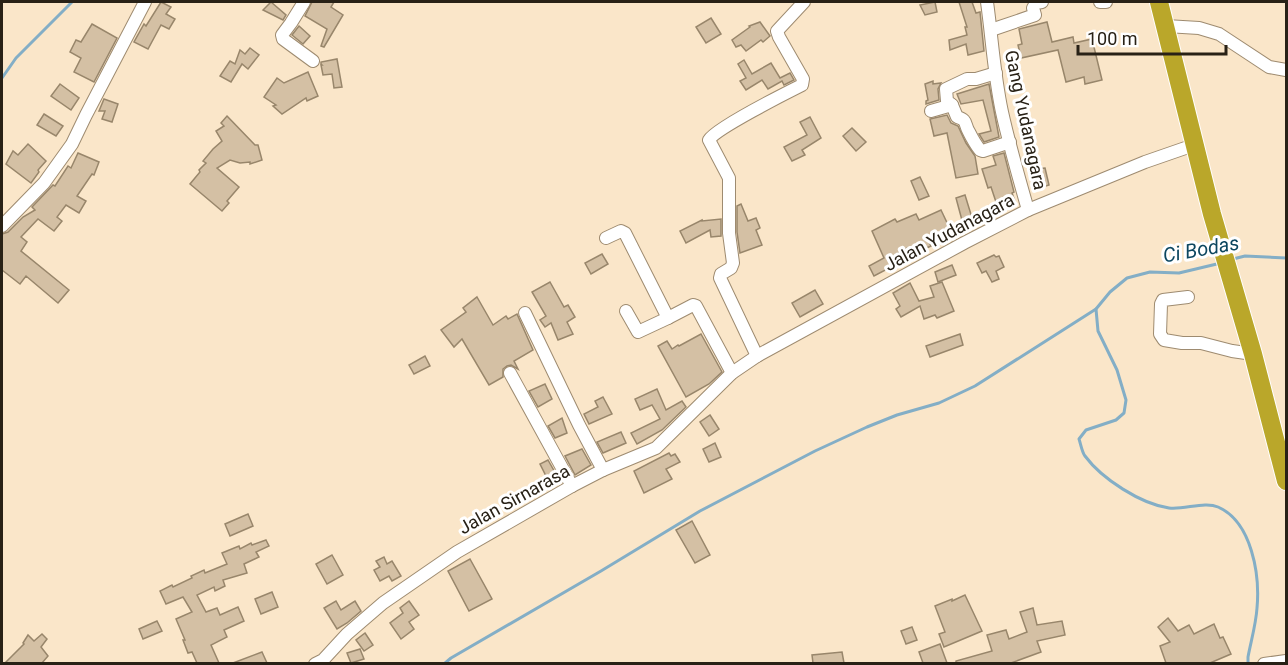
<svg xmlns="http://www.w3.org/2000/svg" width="1288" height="665" font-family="Roboto,sans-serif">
  <rect width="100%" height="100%" fill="#fae6c9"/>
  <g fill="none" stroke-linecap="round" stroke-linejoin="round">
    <g stroke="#83aec6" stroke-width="3">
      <path d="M 2,78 L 16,58 L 72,2"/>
      <path d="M 1233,259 L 1245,256 L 1286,258"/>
      <path d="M 1221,263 L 1179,273 L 1150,272 L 1127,278 L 1110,292 L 1096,309 L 1098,331 L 1117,370 L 1126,400 L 1124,413 L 1116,420 L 1086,430 L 1079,439 C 1081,445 1082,452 1085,456 C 1102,479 1141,504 1169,508 C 1184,510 1205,501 1218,507 C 1252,522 1260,575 1257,608 C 1256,624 1251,641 1248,657 L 1248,664"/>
      <path d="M 444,664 L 451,658 L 601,571 L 700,511 L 815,451 L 867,427 L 897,415 L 939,403 L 975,386 L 1096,309"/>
    </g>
  </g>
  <g fill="#d4c0a4" stroke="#98866b" stroke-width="1.5">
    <path d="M 161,2 L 171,7 L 166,14 L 175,19 L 169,29 L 161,25 L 148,49 L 134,42 L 144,24 L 146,26 Z"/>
    <path d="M 271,2 L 286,15 L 283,20 L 263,10 Z"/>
    <path d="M 312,2 L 334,2 L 331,7 L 343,15 L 324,47 L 321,46 L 327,29 L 305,16 Z"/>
    <path d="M 935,2 L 937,12 L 925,15 L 920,5 Z"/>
    <path d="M 959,2 L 972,2 L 976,13 L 980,12 L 984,51 L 968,55 L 966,44 L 950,50 L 949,40 L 967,35 L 965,27 L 967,27 Z"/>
    <path d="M 711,18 L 721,34 L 706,43 L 696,27 Z"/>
    <path d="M 760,22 L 770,36 L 763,42 L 761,40 L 746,51 L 741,45 L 736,47 L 732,40 L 750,27 L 749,26 Z"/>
    <path d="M 1047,22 L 1052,42 L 1073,37 L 1074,43 L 1092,39 L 1102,80 L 1085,84 L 1084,77 L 1066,82 L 1058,50 L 1021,58 L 1018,45 L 1022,44 L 1019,29 Z"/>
    <path d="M 92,24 L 117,38 L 94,82 L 74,72 L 81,58 L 70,52 L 76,40 L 81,42 Z"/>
    <path d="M 299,26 L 310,36 L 303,44 L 292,35 Z"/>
    <path d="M 250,48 L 259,55 L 248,69 L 242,64 L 231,82 L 220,76 L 230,61 L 235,64 L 240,50 L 245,54 Z"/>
    <path d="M 337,59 L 342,87 L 334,88 L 332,74 L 323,75 L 321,65 L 322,65 L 321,64 L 321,62 Z"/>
    <path d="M 744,60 L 752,74 L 771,63 L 780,78 L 790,73 L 794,80 L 784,85 L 782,81 L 768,89 L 762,80 L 746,90 L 740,81 L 746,78 L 738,64 Z"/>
    <path d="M 308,72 L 318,96 L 307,101 L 306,98 L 282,114 L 273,106 L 276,105 L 264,97 L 277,78 L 284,83 Z"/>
    <path d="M 933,81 L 933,84 L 941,83 L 938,89 L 939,100 L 926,104 L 926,101 L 928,100 L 925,84 Z"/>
    <path d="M 60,84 L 79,98 L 71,110 L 51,96 Z"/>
    <path d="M 989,84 L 999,137 L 984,142 L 979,134 L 991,131 L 983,100 L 961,104 L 957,94 Z"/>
    <path d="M 104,99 L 118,104 L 112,122 L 102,119 L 105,111 L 99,111 Z"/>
    <path d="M 44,114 L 63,126 L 56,136 L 37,125 Z"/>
    <path d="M 947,115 L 951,123 L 958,126 L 966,143 L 975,156 L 978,174 L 956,178 L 947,133 L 934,136 L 930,119 Z"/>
    <path d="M 227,116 L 255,145 L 258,145 L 262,160 L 250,164 L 250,162 L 240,163 L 230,160 L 217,168 L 239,187 L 227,201 L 229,203 L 222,211 L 190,184 L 200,172 L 199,170 L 206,163 L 203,161 L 213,149 L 222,141 L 216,131 L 224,126 L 221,123 Z"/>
    <path d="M 810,117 L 821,138 L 802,150 L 805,155 L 792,161 L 784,147 L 807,135 L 800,122 Z"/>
    <path d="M 852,128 L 866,142 L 856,151 L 843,136 Z"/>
    <path d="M 28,144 L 46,161 L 38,170 L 39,172 L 31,183 L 6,164 L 13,151 L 18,155 Z"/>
    <path d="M 78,153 L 99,162 L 94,175 L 92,174 L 77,196 L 86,201 L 79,213 L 66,205 L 57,217 L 62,221 L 54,231 L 38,219 L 21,237 L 27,242 L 21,251 L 69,290 L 58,303 L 26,276 L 20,284 L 2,270 L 2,234 L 8,232 L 23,217 L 35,210 L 32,207 L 53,185 L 55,186 L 68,166 L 71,168 Z"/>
    <path d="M 1004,153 L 1014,192 L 1012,193 L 1015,201 L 998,208 L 991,187 L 988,188 L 982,169 L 996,165 L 993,156 Z"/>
    <path d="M 1045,168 L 1049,185 L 1039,188 L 1034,169 Z"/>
    <path d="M 920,177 L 929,196 L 919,200 L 911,181 Z"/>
    <path d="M 965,195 L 973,221 L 963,224 L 956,198 Z"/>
    <path d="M 741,204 L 748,221 L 756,218 L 760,228 L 756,230 L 762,245 L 740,253 L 737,232 L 737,206 Z"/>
    <path d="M 941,210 L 950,229 L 950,232 L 929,242 L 931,246 L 910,255 L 907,248 L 891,257 L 895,265 L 874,276 L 869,266 L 884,258 L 872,231 L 895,219 L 897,222 L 916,214 L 919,220 Z"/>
    <path d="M 721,219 L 721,236 L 711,237 L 710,230 L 686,243 L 680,231 L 702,220 L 702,221 Z"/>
    <path d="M 602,254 L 608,264 L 591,274 L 585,263 Z"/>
    <path d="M 994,255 L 996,257 L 999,256 L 1004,267 L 996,271 L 999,279 L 992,282 L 986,271 L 982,273 L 977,263 Z"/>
    <path d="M 952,265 L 956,275 L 938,282 L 935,272 Z"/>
    <path d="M 550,282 L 564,307 L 568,305 L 575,317 L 567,322 L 573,334 L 558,340 L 551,323 L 545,327 L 540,320 L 546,316 L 532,292 Z"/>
    <path d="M 942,282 L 954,311 L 937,318 L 935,315 L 924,319 L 920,306 L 901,317 L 896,309 L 900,306 L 893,293 L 910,283 L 919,301 L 934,297 L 930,286 Z"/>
    <path d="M 815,290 L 823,304 L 800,317 L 792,303 Z"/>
    <path d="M 477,297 L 493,325 L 506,316 L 508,319 L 517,314 L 533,350 L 514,361 L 518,369 L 511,365 L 507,366 L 503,369 L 503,377 L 489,385 L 462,339 L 454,347 L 441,330 L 466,312 L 463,308 Z"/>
    <path d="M 701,334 L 722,372 L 709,384 L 686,397 L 658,346 L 667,341 L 672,349 L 678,345 L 679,346 Z"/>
    <path d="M 960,334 L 963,345 L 930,357 L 926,346 Z"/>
    <path d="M 425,356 L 430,366 L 414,374 L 409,365 Z"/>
    <path d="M 545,384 L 552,399 L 538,407 L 529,391 Z"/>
    <path d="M 657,389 L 666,410 L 682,401 L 686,407 L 662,430 L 637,444 L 631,433 L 660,419 L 652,405 L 640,410 L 635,399 Z"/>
    <path d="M 603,397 L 612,414 L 589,424 L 584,414 L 598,407 L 595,401 Z"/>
    <path d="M 710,415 L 719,429 L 709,436 L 700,422 Z"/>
    <path d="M 562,418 L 567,433 L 555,438 L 548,426 Z"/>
    <path d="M 621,432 L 626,443 L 603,453 L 597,442 Z"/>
    <path d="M 715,443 L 721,457 L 709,462 L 703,449 Z"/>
    <path d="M 582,449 L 591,465 L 575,475 L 565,456 Z"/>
    <path d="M 669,453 L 671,456 L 675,454 L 680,462 L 666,469 L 672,479 L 644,493 L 634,471 Z"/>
    <path d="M 548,460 L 557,476 L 548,480 L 540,464 Z"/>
    <path d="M 248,514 L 253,526 L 230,536 L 225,524 Z"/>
    <path d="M 692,521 L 710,555 L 695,563 L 676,530 Z"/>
    <path d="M 266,540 L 269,546 L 256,552 L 259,557 L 244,564 L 247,573 L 223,580 L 225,586 L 215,591 L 214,587 L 197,595 L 206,612 L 217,608 L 220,615 L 238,607 L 244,621 L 224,630 L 227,637 L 211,645 L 219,663 L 197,663 L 192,652 L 188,653 L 183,640 L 185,640 L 176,619 L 192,612 L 183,597 L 166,604 L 160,591 L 172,585 L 173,587 L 192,578 L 191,576 L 204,570 L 205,573 L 227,564 L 222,553 L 239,546 L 240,549 L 251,543 L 252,545 Z"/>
    <path d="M 332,555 L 343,575 L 327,584 L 316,564 Z"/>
    <path d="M 384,557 L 387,564 L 392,561 L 401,576 L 392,581 L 389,576 L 380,581 L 374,570 L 380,567 L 376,561 Z"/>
    <path d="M 470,559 L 492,599 L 469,611 L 448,571 Z"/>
    <path d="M 272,592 L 278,607 L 261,614 L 255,599 Z"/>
    <path d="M 965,595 L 982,631 L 944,647 L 939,634 L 945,632 L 935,606 L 952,599 L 952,601 Z"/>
    <path d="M 336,601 L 341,610 L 355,601 L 361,611 L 347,623 L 337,629 L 324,608 Z"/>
    <path d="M 409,601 L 419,615 L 409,622 L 414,629 L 401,639 L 390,623 L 403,613 L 400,608 Z"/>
    <path d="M 1033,608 L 1037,625 L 1062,621 L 1065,635 L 1037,641 L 1041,652 L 1011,663 L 956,663 L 956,661 L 992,651 L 987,635 L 1006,630 L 1009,639 L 1027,632 L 1020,612 Z"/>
    <path d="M 1168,618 L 1178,631 L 1189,625 L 1194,634 L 1214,624 L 1220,638 L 1223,637 L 1231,654 L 1210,663 L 1166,663 L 1160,646 L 1170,642 L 1158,627 Z"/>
    <path d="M 157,621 L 162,631 L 143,639 L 139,629 Z"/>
    <path d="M 912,627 L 917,640 L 906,644 L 901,631 Z"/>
    <path d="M 365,633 L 373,645 L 364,651 L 356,640 Z"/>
    <path d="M 42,634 L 47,639 L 41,647 L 48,656 L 42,663 L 5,663 L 24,644 L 23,643 L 28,635 L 34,641 Z"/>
    <path d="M 940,644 L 947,663 L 923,663 L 919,652 Z"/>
    <path d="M 360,649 L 364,659 L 351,663 L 347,653 Z"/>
    <path d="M 262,652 L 267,663 L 233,663 Z"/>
    <path d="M 842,652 L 844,663 L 813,663 L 812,655 Z"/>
  </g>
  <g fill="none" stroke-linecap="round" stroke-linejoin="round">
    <defs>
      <g id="minor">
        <path d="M 304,2 L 291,23 L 282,35 L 283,39 L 313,61"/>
        <path d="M 987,2 C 992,38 994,75 1002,112 C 1009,144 1019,178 1028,210"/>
        <path d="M 1100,2 L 1106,2"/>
        <path d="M 1166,26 L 1199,28 L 1219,34 L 1269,67 L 1286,70"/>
        <path d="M 991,30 L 1035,15 L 1033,8 L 1036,3 L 1042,2"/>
        <path d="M 952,105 L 947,101 L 946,89 L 967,79 L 976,79 L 996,73"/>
        <path d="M 931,111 L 952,105 L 957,117 C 968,120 964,124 969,132 C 972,138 976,145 980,150 L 983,151 L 1010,142"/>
        <path d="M 2,226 L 44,183 L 72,144 L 86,115 L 145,2"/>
        <path d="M 606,238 L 621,231 L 625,233 L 668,318 L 693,305 L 696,306 L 732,373"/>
        <path d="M 1188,297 L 1163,300 L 1161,304 L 1160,334 L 1164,340 L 1182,343 L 1201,343 L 1232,351 L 1253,354"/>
        <path d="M 626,311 L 638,332 L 668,318"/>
        <path d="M 525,313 L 579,425 L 603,470"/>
        <path d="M 757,356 L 720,278 L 721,274 L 731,268 L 733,263 L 729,233 L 729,178 L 709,140 C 715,129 786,93 802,85 L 803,79 L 779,37 L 777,31 L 804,2"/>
        <path d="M 510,373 L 572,486"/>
        <path d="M 315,664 L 323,660 L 347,634 L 383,603 L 457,552 L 572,486 L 603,470 L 656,448 L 732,373 L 757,356 L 964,243 L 1028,210 L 1145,162 L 1194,145"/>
        <path d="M 1264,664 L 1286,661"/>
      </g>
      <path id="highway" d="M 1159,2 L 1212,214 L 1253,354 L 1286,481"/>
    </defs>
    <use href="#minor" stroke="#9e8b70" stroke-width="14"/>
    <use href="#highway" stroke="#fff" stroke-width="20"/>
    <use href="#minor" stroke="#fff" stroke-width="12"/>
    <use href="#highway" stroke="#baa72a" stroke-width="18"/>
  </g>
  <g text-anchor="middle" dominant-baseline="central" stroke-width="6" stroke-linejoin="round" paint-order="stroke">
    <g font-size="18" fill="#282116" stroke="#fff">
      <text transform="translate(1026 120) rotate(78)">Gang Yudanagara</text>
      <text transform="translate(949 232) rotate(-28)">Jalan Yudanagara</text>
      <text transform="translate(514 499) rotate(-29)">Jalan Sirnarasa</text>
    </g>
    <g font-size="20" font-style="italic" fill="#0c465f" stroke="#fff">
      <text transform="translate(1201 249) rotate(-10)">Ci Bodas</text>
    </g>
  </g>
  <rect width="1288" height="665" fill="none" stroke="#282116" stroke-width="6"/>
  <path d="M1078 45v9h148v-9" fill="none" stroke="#282116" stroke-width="3"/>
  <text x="1087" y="45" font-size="18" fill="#282116" stroke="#ffffff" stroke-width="4.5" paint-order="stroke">100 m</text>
</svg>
